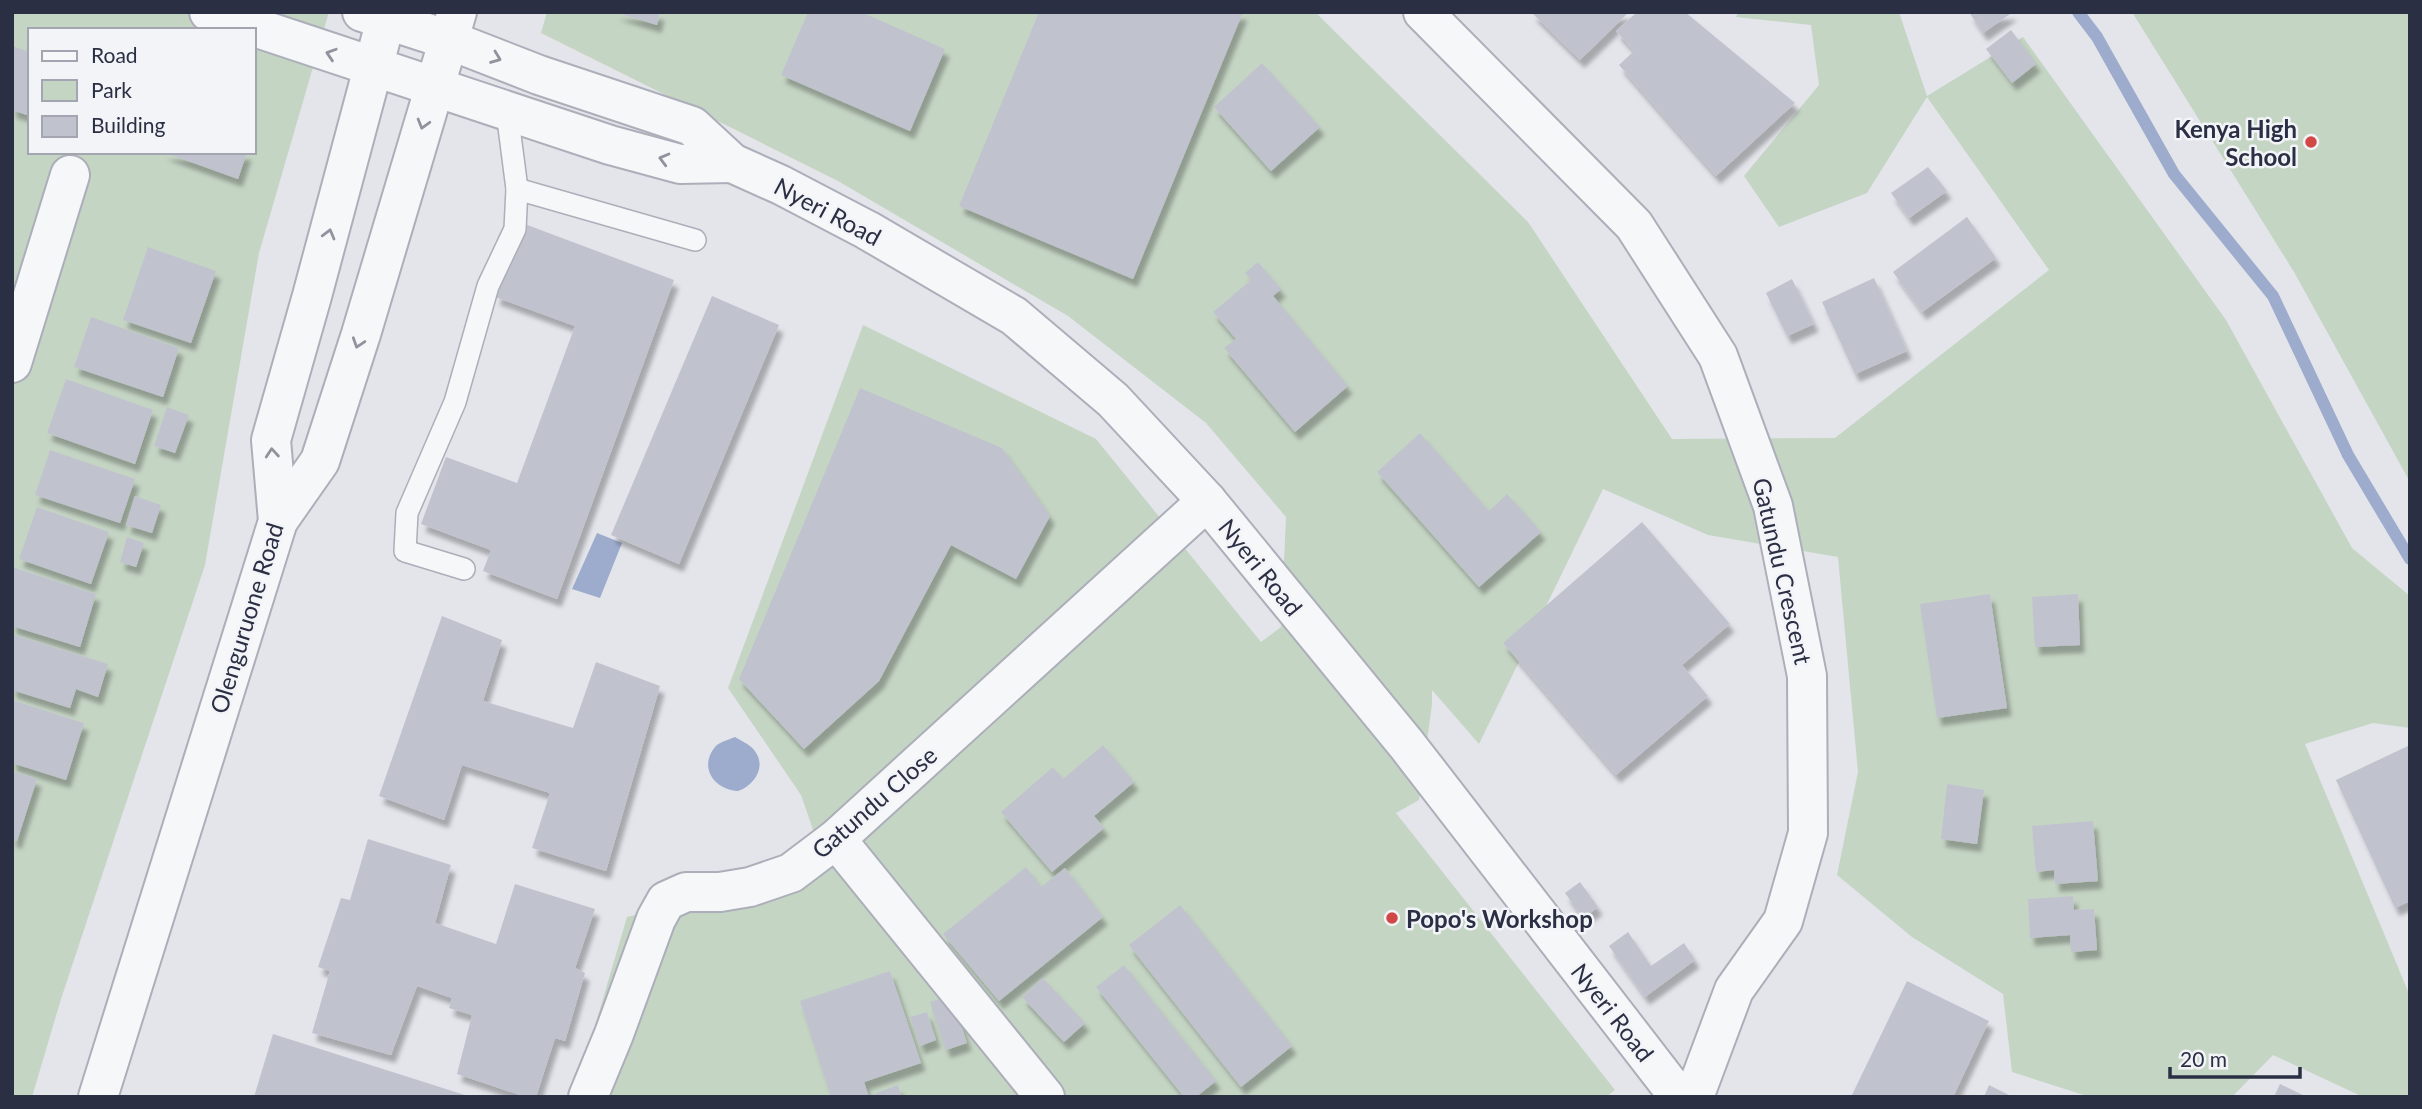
<svg xmlns="http://www.w3.org/2000/svg" width="2422" height="1109" font-family="Lato,sans-serif">
  <defs>
    <filter id="shadow"><feDropShadow dx="4.5" dy="8" stdDeviation="2" flood-color="#0004"/></filter>
  </defs>
  <rect width="100%" height="100%" fill="#e3e5eb"/>
  <g fill="#c5d5c4" fill-rule="evenodd">
    <path d="M 12,12 L 329,12 L 259,253 L 205,565 L 61,999 L 32,1097 L 12,1097 ZM 30,30 L 254,30 L 254,152 L 30,152 Z"/>
    <path d="M 547,12 L 1315,12 L 1528,222 L 1672,439 L 1835,438 L 2049,270 L 1927,97 L 1867,193 L 1779,227 L 1744,176 L 1819,85 L 1811,25 L 1736,17 L 1738,12 L 1899,12 L 1927,96 L 2023,37 L 2226,320 L 2352,548 L 2410,596 L 2410,728 L 2373,723 L 2305,744 L 2410,996 L 2410,1097 L 2363,1097 L 2273,1055 L 2232,1097 L 2090,1097 L 2012,1072 L 2003,994 L 1912,937 L 1837,875 L 1858,772 L 1838,557 L 1708,535 L 1603,489 L 1479,744 L 1432,690 L 1432,704 L 1419,800 L 1396,813 L 1615,1090 L 1606,1097 L 574,1097 L 627,917 L 827,870 L 801,795 L 728,688 L 863,325 L 1096,439 L 1261,642 L 1281,627 L 1286,517 L 1206,423 L 1068,316 L 838,181 L 541,33 Z"/>
    <path d="M 2132,12 L 2410,12 L 2410,482 L 2294,272 Z"/>
  </g>
  <g fill="#9daccc">
    <path d="M 597,533 L 622,543 L 600,598 L 572,589 Z"/>
    <path d="M 735,737 C 740,740 746,743 750,746 C 769,762 757,784 738,791 C 715,790 698,768 715,747 C 719,742 728,740 735,737 Z"/>
  </g>
  <g fill="none" stroke-linecap="round" stroke-linejoin="round">
    <path stroke="#9daccc" stroke-width="12" d="M 2078,12 L 2097,37 L 2174,174 L 2273,296 L 2348,455 L 2410,559"/>
  </g>
  <g fill="#c0c3ce" filter="url(#shadow)">
    <path d="M 615,12 L 660,12 L 657,25 Z"/>
    <path d="M 808,12 L 861,12 L 945,49 L 910,131 L 781,75 Z"/>
    <path d="M 1039,12 L 1243,12 L 1133,279 L 959,206 Z"/>
    <path d="M 1531,12 L 1629,12 L 1580,60 Z"/>
    <path d="M 1637,12 L 1685,12 L 1795,103 L 1716,176 L 1619,65 L 1634,51 L 1616,31 Z"/>
    <path d="M 1969,12 L 2013,12 L 1983,33 Z"/>
    <path d="M 2011,30 L 2036,64 L 2012,83 L 1986,49 Z"/>
    <path d="M 12,46 L 30,52 L 30,116 L 12,110 Z"/>
    <path d="M 1262,63 L 1320,127 L 1271,171 L 1214,107 Z"/>
    <path d="M 163,152 L 247,152 L 238,179 Z"/>
    <path d="M 1928,167 L 1947,191 L 1909,218 L 1891,193 Z"/>
    <path d="M 1967,217 L 1996,258 L 1922,312 L 1893,272 Z"/>
    <path d="M 522,223 L 674,280 L 557,599 L 483,571 L 491,550 L 421,524 L 446,457 L 517,483 L 575,326 L 495,297 Z"/>
    <path d="M 148,247 L 216,271 L 191,343 L 123,320 Z"/>
    <path d="M 1258,262 L 1281,289 L 1273,296 L 1348,386 L 1295,432 L 1224,348 L 1236,339 L 1213,312 L 1251,280 L 1245,273 Z"/>
    <path d="M 1874,278 L 1907,351 L 1855,374 L 1822,302 Z"/>
    <path d="M 1792,279 L 1814,324 L 1787,336 L 1766,293 Z"/>
    <path d="M 712,296 L 779,325 L 679,564 L 611,535 Z"/>
    <path d="M 91,317 L 179,348 L 163,397 L 74,367 Z"/>
    <path d="M 66,379 L 153,410 L 135,464 L 47,433 Z"/>
    <path d="M 860,388 L 1002,448 L 1050,516 L 1016,579 L 951,545 L 879,681 L 804,749 L 739,679 Z"/>
    <path d="M 167,407 L 189,415 L 175,453 L 154,446 Z"/>
    <path d="M 1420,433 L 1489,511 L 1507,494 L 1541,532 L 1479,587 L 1377,472 Z"/>
    <path d="M 50,450 L 135,479 L 120,523 L 35,495 Z"/>
    <path d="M 135,496 L 161,505 L 152,533 L 126,525 Z"/>
    <path d="M 37,507 L 109,532 L 91,584 L 19,559 Z"/>
    <path d="M 1642,522 L 1730,624 L 1682,665 L 1708,696 L 1616,775 L 1503,643 Z"/>
    <path d="M 127,537 L 144,543 L 136,567 L 120,562 Z"/>
    <path d="M 12,567 L 96,594 L 80,647 L 12,626 Z"/>
    <path d="M 1990,594 L 2007,708 L 1937,718 L 1920,604 Z"/>
    <path d="M 2078,594 L 2080,645 L 2035,647 L 2032,597 Z"/>
    <path d="M 442,616 L 502,640 L 483,701 L 573,728 L 596,662 L 660,686 L 606,871 L 532,848 L 550,793 L 462,765 L 444,820 L 379,796 Z"/>
    <path d="M 12,634 L 108,664 L 98,697 L 76,689 L 70,708 L 12,690 Z"/>
    <path d="M 12,700 L 84,723 L 66,780 L 12,763 Z"/>
    <path d="M 1103,745 L 1134,782 L 1094,816 L 1104,828 L 1052,872 L 1001,812 L 1053,767 L 1063,779 Z"/>
    <path d="M 2410,745 L 2410,901 L 2395,908 L 2336,780 Z"/>
    <path d="M 12,771 L 37,779 L 17,841 L 12,839 Z"/>
    <path d="M 1947,784 L 1984,790 L 1977,844 L 1941,839 Z"/>
    <path d="M 2093,821 L 2098,881 L 2055,884 L 2054,870 L 2036,872 L 2032,826 Z"/>
    <path d="M 368,839 L 451,865 L 435,923 L 496,944 L 515,884 L 595,909 L 575,968 L 585,973 L 565,1041 L 555,1038 L 536,1097 L 526,1097 L 457,1074 L 472,1015 L 449,1008 L 452,998 L 417,986 L 391,1055 L 312,1033 L 330,971 L 318,967 L 341,898 L 350,900 Z"/>
    <path d="M 1026,867 L 1041,887 L 1065,868 L 1103,917 L 999,1001 L 943,934 Z"/>
    <path d="M 1580,882 L 1598,907 L 1583,918 L 1565,893 Z"/>
    <path d="M 2073,896 L 2074,910 L 2094,909 L 2097,950 L 2071,952 L 2070,935 L 2030,938 L 2028,899 Z"/>
    <path d="M 1180,905 L 1292,1046 L 1241,1087 L 1129,945 Z"/>
    <path d="M 1628,932 L 1651,966 L 1684,943 L 1695,960 L 1645,997 L 1609,946 Z"/>
    <path d="M 1124,965 L 1216,1081 L 1196,1097 L 1184,1097 L 1096,987 Z"/>
    <path d="M 890,971 L 921,1063 L 864,1082 L 869,1097 L 831,1097 L 800,1001 Z"/>
    <path d="M 1043,978 L 1085,1023 L 1064,1042 L 1022,997 Z"/>
    <path d="M 1907,981 L 1989,1021 L 1953,1097 L 1851,1097 Z"/>
    <path d="M 951,995 L 967,1043 L 946,1050 L 930,1002 Z"/>
    <path d="M 927,1012 L 936,1040 L 920,1046 L 910,1017 Z"/>
    <path d="M 273,1034 L 468,1096 L 468,1097 L 254,1097 Z"/>
    <path d="M 2280,1084 L 2307,1097 L 2274,1097 Z"/>
    <path d="M 898,1085 L 901,1097 L 875,1097 L 874,1094 Z"/>
    <path d="M 1989,1085 L 2013,1097 L 1984,1097 Z"/>
  </g>
  <g fill="none" stroke-linecap="round" stroke-linejoin="round">
    <defs>
      <g id="service">
        <path d="M 517,189 L 695,240"/>
        <path d="M 464,569 L 405,551 L 407,513 L 455,402 L 488,286 L 515,229 L 517,189 L 507,112"/>
      </g>
      <g id="minor">
        <path d="M 209,12 L 610,145 L 680,164 L 732,163"/>
        <path d="M 362,12 L 449,40 L 539,75 L 692,126 L 732,163 L 781,185 L 867,230 L 1014,316 L 1113,400 L 1207,501 L 1407,745 L 1679,1097"/>
        <path d="M 1423,12 L 1634,225 L 1718,356 L 1773,506 L 1807,676 L 1808,833 L 1783,921 L 1734,990 L 1694,1097"/>
        <path d="M 12,363 L 70,175"/>
        <path d="M 836,839 L 1045,1097"/>
        <path d="M 588,1097 L 614,1034 L 656,919 L 666,901 L 686,892 L 720,892 L 750,887 L 791,873 L 836,839 L 1207,501"/>
      </g>
      <g id="tertiary">
        <path d="M 278,521 L 320,461 L 361,334 L 457,12"/>
        <path d="M 98,1097 L 278,521 L 271,440 L 312,296 L 388,12"/>
      </g>
    </defs>
    <use href="#service" stroke="#acaeb9" stroke-width="24"/>
    <use href="#minor" stroke="#acaeb9" stroke-width="42"/>
    <use href="#tertiary" stroke="#acaeb9" stroke-width="42"/>
    <use href="#service" stroke="#f6f7f9" stroke-width="21"/>
    <use href="#minor" stroke="#f6f7f9" stroke-width="38"/>
    <use href="#tertiary" stroke="#f6f7f9" stroke-width="38"/>
  </g>
  <defs><path id="oneway-chevron" d="M-2-3.5L2.5 0L-2 3.5" fill="none" stroke-width="1.6" stroke-linecap="round" stroke-linejoin="round" transform="scale(1.75)"/></defs>
  <g stroke="#90939e">
    <use href="#oneway-chevron" transform="translate(331 54) rotate(-162)"/>
    <use href="#oneway-chevron" transform="translate(496 58) rotate(21)"/>
    <use href="#oneway-chevron" transform="translate(423 124) rotate(106)"/>
    <use href="#oneway-chevron" transform="translate(664 159) rotate(-165)"/>
    <use href="#oneway-chevron" transform="translate(329 234) rotate(-75)"/>
    <use href="#oneway-chevron" transform="translate(358 343) rotate(108)"/>
    <use href="#oneway-chevron" transform="translate(272 453) rotate(-95)"/>
  </g>
  <g fill="#d24846" stroke="#f3f4f8" stroke-width="2.5">
    <circle cx="2311" cy="142" r="7"/>
    <circle cx="1392" cy="918" r="7"/>
  </g>
  <g text-anchor="middle" dominant-baseline="central" stroke-width="5" stroke-linejoin="round" paint-order="stroke">
    <g font-size="24" font-weight="bold" fill="#2a2f44" stroke="#f3f4f8" text-anchor="end">
      <text x="2297" y="128">Kenya High<tspan x="2297" dy="28">School</tspan></text>
      <text x="1406" y="918" text-anchor="start">Popo's Workshop</text>
    </g>
    <g font-size="24" fill="#2a2f44" stroke="#f3f4f8">
      <text transform="translate(828 211) rotate(28)">Nyeri Road</text>
      <text transform="translate(1261 567) rotate(51)">Nyeri Road</text>
      <text transform="translate(1783 571) rotate(77)">Gatundu Crescent</text>
      <text transform="translate(246 618) rotate(-73)">Olenguruone Road</text>
      <text transform="translate(874 802) rotate(-41)">Gatundu Close</text>
      <text transform="translate(1613 1012) rotate(52)">Nyeri Road</text>
    </g>
  </g>
  <rect width="2422" height="1109" fill="none" stroke="#2a2f44" stroke-width="28"/>
  <rect x="28" y="28" width="228" height="126" fill="#f3f4f8" stroke="#a3a5b0" stroke-width="2"/>
  <rect x="42" y="51" width="35" height="10" fill="#f6f7f9" stroke="#a3a5b0" stroke-width="2"/>
  <text x="91" y="63" font-size="21" fill="#2a2f44">Road</text>
  <rect x="42" y="80" width="35" height="21" fill="#c5d5c4" stroke="#a3a5b0" stroke-width="2"/>
  <text x="91" y="98" font-size="21" fill="#2a2f44">Park</text>
  <rect x="42" y="116" width="35" height="21" fill="#c0c3ce" stroke="#a3a5b0" stroke-width="2"/>
  <text x="91" y="133" font-size="21" fill="#2a2f44">Building</text>
  <path d="M2170 1067v10h130v-10" fill="none" stroke="#2a2f44" stroke-width="3.5"/>
  <text x="2180" y="1067" font-size="21" fill="#2a2f44" stroke="#f3f4f8" stroke-width="5" paint-order="stroke">20 m</text>
</svg>
